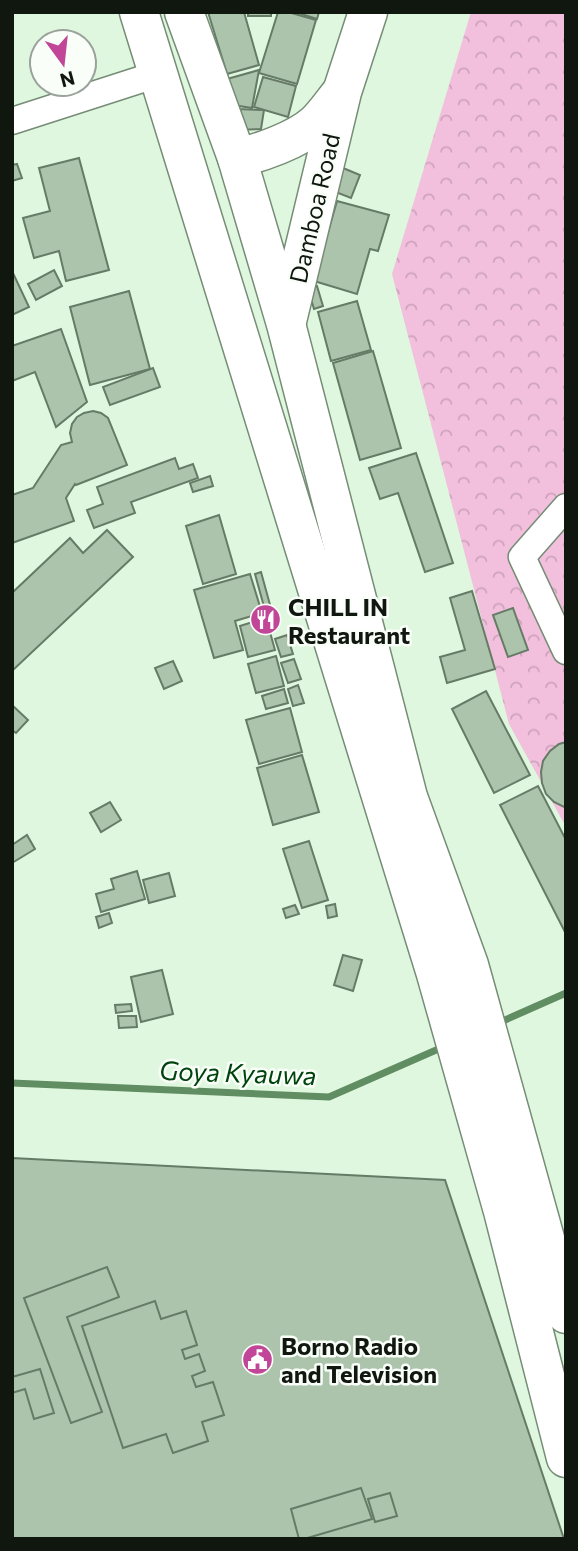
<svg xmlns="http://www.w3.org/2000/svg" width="578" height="1551" font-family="Commissioner,sans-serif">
  <defs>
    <pattern id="park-crowns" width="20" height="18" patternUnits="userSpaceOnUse" patternTransform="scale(1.75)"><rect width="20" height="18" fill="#f2bfdc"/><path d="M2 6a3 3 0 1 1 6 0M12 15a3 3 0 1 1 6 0" fill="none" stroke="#cea3bc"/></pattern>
  </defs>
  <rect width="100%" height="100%" fill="#dff7df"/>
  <path fill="url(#park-crowns)" d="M 471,12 L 566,12 L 566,827 L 509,724 L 392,274 Z"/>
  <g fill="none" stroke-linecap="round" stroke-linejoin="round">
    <g stroke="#618d62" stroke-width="7">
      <path d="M 496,1024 L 566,993"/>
      <path d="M 12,1083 L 329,1097 L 443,1047"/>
    </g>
  </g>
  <g fill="#acc3ac" stroke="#667b66" stroke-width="2">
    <path d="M 208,12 L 244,12 L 259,65 L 227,74 Z"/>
    <rect x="248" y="12" width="23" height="4"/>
    <path d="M 278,12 L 288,12 L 316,20 L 297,84 L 259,73 Z"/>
    <path d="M 295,12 L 319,12 L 317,19 Z"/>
    <path d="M 259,70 L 252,108 L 233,105 L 227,79 Z"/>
    <path d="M 263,77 L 296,86 L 288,117 L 254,107 Z"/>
    <path d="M 237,109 L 264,110 L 261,129 L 236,130 Z"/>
    <path d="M 79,158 L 109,270 L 66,281 L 59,251 L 34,258 L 23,218 L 50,211 L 39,168 Z"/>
    <path d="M 17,164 L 22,178 L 12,181 L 12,165 Z"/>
    <path d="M 343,168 L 360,175 L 351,198 L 333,191 Z"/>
    <path d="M 337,201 L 389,215 L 378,251 L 370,249 L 357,294 L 314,281 Z"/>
    <path d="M 54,270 L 62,286 L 36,300 L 28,284 Z"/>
    <path d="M 12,271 L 29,307 L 12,315 Z"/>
    <path d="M 317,286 L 323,306 L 314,309 L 308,289 Z"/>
    <path d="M 129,291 L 150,369 L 90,385 L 70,307 Z"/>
    <path d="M 357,301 L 371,350 L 331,361 L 318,312 Z"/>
    <path d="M 61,329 L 87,402 L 56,427 L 35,372 L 12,381 L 12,346 Z"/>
    <path d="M 373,351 L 401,448 L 360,460 L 333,363 Z"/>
    <path d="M 153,368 L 160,387 L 110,405 L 103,387 Z"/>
    <path d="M 93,411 L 101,413 L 108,418 L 127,465 L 76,485 L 75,484 L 66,498 L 74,521 L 12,543 L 12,495 L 33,488 L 61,445 L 72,442 L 70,433 L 72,424 L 77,417 L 84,413 Z"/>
    <path d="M 416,453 L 453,563 L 425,572 L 398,493 L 380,499 L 369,468 Z"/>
    <path d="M 175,458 L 179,469 L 193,464 L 198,478 L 131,502 L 135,513 L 94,528 L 87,510 L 103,504 L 97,487 Z"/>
    <path d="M 210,476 L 213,486 L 193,492 L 190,483 Z"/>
    <path d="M 219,515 L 236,574 L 203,584 L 186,526 Z"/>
    <path d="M 107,530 L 133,557 L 12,671 L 12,593 L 70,538 L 83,553 Z"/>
    <path d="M 261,572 L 272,612 L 266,614 L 255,574 Z"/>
    <path d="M 250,574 L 262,613 L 235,621 L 243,650 L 214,658 L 194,590 Z"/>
    <path d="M 472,591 L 495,669 L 447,683 L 440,657 L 465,650 L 450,598 Z"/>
    <path d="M 513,608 L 528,650 L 508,657 L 493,615 Z"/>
    <path d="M 266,618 L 275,650 L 248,657 L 240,626 Z"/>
    <path d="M 287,635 L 293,654 L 281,657 L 275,639 Z"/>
    <path d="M 276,656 L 284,686 L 256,693 L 248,664 Z"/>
    <path d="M 294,659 L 301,679 L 288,683 L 281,663 Z"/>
    <path d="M 173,661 L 182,681 L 164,689 L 155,668 Z"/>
    <path d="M 298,685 L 304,703 L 293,706 L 288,689 Z"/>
    <path d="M 284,689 L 288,703 L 266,709 L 262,696 Z"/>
    <path d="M 486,691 L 530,775 L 494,793 L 452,709 Z"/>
    <path d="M 12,705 L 28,720 L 16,733 L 12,730 Z"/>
    <path d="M 290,708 L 302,752 L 259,764 L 246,720 Z"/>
    <path d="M 566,742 L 566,808 L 554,802 L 546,794 L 542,783 L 541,772 L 543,761 L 550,751 L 559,744 Z"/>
    <path d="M 302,755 L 319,812 L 273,825 L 257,768 Z"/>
    <path d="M 538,786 L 566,840 L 566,934 L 500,805 Z"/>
    <path d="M 110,802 L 121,820 L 101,832 L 90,813 Z"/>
    <path d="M 27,835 L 35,849 L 12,863 L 12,845 Z"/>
    <path d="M 309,841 L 328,900 L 302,908 L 283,849 Z"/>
    <path d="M 137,871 L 145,899 L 101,912 L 96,894 L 114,889 L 111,879 Z"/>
    <path d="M 169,873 L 175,896 L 149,903 L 143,880 Z"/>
    <path d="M 335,904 L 337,916 L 328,918 L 326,906 Z"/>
    <path d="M 295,905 L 299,914 L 286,918 L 283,909 Z"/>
    <path d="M 109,913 L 112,923 L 99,928 L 96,917 Z"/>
    <path d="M 343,955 L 362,960 L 353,991 L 334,985 Z"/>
    <path d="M 162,970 L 173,1014 L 141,1022 L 131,977 Z"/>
    <path d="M 131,1004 L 132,1011 L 116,1013 L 115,1005 Z"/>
    <path d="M 118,1016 L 136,1016 L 137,1027 L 119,1028 Z"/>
    <path d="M 12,1158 L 445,1180 L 564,1539 L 12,1539 Z"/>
    <path d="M 107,1267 L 119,1297 L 67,1317 L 102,1412 L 71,1423 L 24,1298 Z"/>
    <path d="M 155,1301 L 161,1319 L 186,1311 L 197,1345 L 182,1350 L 185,1359 L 199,1354 L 205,1371 L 192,1376 L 196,1387 L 213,1382 L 224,1415 L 202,1422 L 208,1441 L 173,1453 L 166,1434 L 123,1448 L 82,1326 Z"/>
    <path d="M 40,1369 L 54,1413 L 34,1419 L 25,1389 L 12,1393 L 12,1377 Z"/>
    <path d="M 361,1488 L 372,1519 L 304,1539 L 299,1539 L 291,1509 Z"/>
    <path d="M 390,1493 L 397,1516 L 375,1522 L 368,1499 Z"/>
  </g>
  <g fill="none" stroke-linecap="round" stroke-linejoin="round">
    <defs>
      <g id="street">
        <path d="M 12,121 L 158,74"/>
        <path d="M 566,507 L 522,557 L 566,651"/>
      </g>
      <g id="primary">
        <path d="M 139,12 L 436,974 L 503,1211 L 566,1458"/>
        <path d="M 184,12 L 237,158 L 286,324 L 408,797 L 469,965 L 566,1314"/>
        <path d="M 237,158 C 260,153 297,140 315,124 C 324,116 332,104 340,94"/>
        <path d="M 287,321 L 342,92 L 368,12"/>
      </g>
    </defs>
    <use href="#street" stroke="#768c76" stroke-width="29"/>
    <use href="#primary" stroke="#768c76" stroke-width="41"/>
    <use href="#street" stroke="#fff" stroke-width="26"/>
    <use href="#primary" stroke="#fff" stroke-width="38"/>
  </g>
  <defs>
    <symbol id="restaurant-disc" viewBox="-11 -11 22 22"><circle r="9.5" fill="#c24698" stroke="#f9fef9"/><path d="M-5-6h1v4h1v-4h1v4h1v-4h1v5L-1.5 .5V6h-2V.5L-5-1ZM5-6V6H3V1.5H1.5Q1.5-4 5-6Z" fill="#fff"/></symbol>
    <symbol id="civic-disc" viewBox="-11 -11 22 22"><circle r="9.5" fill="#c24698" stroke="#f9fef9"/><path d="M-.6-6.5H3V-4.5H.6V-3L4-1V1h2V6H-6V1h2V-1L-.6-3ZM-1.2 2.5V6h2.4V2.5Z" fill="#fff"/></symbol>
  </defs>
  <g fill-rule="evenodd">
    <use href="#restaurant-disc" x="248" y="602" width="35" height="35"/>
    <use href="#civic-disc" x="240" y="1342" width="35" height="35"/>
  </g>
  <g text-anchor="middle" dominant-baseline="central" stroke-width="5" stroke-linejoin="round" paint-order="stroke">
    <g font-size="24" fill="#0f170f" stroke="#f9fef9">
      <text transform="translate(314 208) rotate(-77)">Damboa Road</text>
    </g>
    <g font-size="24" font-weight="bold" fill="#0f170f" stroke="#f9fef9" text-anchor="start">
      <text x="288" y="606">CHILL IN<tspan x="288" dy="28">Restaurant</tspan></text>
      <text x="281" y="1345">Borno Radio<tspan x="281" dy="28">and Television</tspan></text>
    </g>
    <g font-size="26" font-style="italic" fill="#00430c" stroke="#f9fef9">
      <text transform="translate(238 1072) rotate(2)">Goya Kyauwa</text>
    </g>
  </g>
  <rect width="578" height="1551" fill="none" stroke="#0f170f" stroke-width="28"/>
  <g transform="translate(63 63) rotate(165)"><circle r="33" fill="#f9fef9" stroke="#9ba29b" stroke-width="2"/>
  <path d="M0-5L12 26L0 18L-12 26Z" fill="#c24698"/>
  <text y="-10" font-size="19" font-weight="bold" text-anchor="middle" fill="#0f170f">N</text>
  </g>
</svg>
